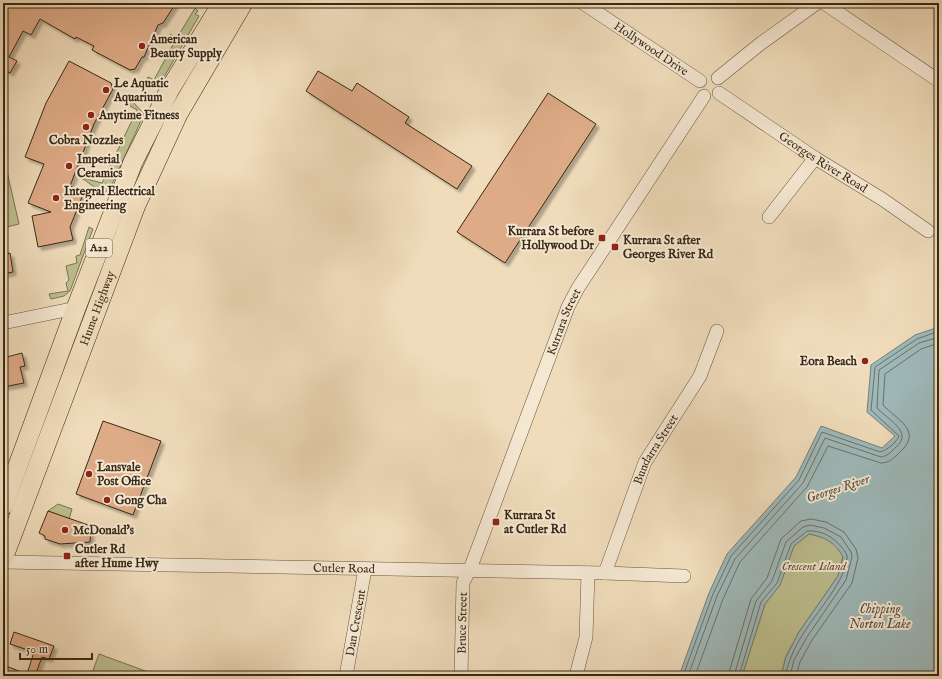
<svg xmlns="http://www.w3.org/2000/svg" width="942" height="679" font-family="'IM FELL English',serif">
  <defs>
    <filter id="shadow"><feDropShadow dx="3.5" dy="3.5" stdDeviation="1" flood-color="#0004"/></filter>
  </defs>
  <rect width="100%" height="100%" fill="#f0dcbb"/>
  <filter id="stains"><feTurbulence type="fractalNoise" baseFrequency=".005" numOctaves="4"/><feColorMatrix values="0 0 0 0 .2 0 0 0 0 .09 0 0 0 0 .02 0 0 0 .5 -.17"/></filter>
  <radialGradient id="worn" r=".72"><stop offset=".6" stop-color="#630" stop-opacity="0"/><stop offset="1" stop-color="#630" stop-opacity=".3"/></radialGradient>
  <g fill="#bdbf8e" stroke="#7b7452">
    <path d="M 195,8 L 198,11 L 195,14 L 199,16 L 160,84 L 147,80 L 148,77 L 154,80 L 176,39 L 170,34 L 177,38 Z"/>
    <path d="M 130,102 L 133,102 L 144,114 L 109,191 L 103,193 C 94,188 88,181 79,177 L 102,183 L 137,110 L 130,106 Z"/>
    <path d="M 3,154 L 19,224 L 3,228 Z"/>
    <path d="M 89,227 L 93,229 L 70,291 L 64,296 L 51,299 L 49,294 L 68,291 L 66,283 L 69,280 L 66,266 L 77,263 L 76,256 L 80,255 Z"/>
    <path d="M 58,504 L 72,509 L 69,519 L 48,511 Z"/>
    <path d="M 809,534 C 826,537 834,542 843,556 L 838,576 L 799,632 L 786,656 L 781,676 L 742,676 L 765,604 L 780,585 L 794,546 Z"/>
    <path d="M 99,654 L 159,676 L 91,676 Z"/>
  </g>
  <path fill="#9eb9ba" stroke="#767f78" d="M 939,327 L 939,676 L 781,676 L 786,657 L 799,632 L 838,576 L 843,557 C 835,542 825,537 809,534 L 794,546 L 780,585 L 765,604 L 742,676 L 679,676 L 709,593 L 727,554 L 796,477 L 821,426 L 882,448 L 895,436 L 867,412 L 871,365 L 915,335 Z"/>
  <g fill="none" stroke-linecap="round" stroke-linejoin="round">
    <g stroke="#6c7168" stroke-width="1">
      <path d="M 683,676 L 713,594 L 731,556 L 799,480 L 822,432 L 880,452 C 886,451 897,442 899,436 L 871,410 L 875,367 L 917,339 L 939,331"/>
      <path d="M 688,676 L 717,596 L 735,559 L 803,483 L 825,438 L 881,457 C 888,456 892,451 896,447 C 914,432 887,419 877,408 L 879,370 L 919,343 L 939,337"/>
      <path d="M 695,676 L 723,599 L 740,562 L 807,487 L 828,446 L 881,463 C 889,463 894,458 899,453 C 924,431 897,420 883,405 L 885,374 L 921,349 L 939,343"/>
      <path d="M 728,676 L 751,599 L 767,578 L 781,539 L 801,521 L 811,519 L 826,522 L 844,532 L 856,549 L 858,558 L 852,583 L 812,640 L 800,662 L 796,676"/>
      <path d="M 734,676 L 756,601 L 772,581 L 786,542 L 803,527 L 810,525 L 824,528 L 841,537 L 851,552 L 852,557 L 846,580 L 807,637 L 794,660 L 790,676"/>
      <path d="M 739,676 L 761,602 L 777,583 L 791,544 L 807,531 C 825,530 838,540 847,555 C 849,577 815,614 803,634 C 794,648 789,660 785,676"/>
    </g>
  </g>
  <g fill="#deab87" stroke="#392916" filter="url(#shadow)">
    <path d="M 3,3 L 176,3 L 163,23 L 158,25 L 144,57 L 142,57 L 135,69 L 130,70 L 92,50 L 94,46 L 76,37 L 75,39 L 40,19 L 31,35 L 23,31 L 9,57 L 17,61 L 10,73 L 3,69 Z"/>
    <path d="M 69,61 L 111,83 L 113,89 L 94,124 L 70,186 L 84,192 L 70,227 L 73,240 L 38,247 L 32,216 L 51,212 L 28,203 L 44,164 L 25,157 L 46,103 Z"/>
    <path d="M 318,71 L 352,91 L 357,83 L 409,117 L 405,123 L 472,166 L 457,189 L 306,91 Z"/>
    <path d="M 548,93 L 596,124 L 505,263 L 457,232 Z"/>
    <path d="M 10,253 L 13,272 L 3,274 L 3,255 Z"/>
    <path d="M 22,353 L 25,366 L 20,367 L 24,383 L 3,387 L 3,358 Z"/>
    <path d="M 103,421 L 161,441 L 133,515 L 76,494 Z"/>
    <path d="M 48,511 L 91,526 L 90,542 L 60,544 L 45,539 L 45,536 L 39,533 Z"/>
    <path d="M 14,632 L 54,646 L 49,659 L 42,657 L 35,676 L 3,676 L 3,665 L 27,674 L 34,652 L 10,644 Z"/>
  </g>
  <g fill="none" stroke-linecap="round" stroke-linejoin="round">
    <defs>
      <g id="minor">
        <path id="s1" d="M 583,3 L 700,81"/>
        <path d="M 824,3 L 939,81"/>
        <path d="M 718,78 L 760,44 L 817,3"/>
        <path id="s2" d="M 719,93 L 815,158 L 882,199 L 928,231"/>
        <path d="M 769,217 L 815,158"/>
        <path d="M 3,323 L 76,308"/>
        <path id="s3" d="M 3,562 L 605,573 L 684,576"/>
        <path id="s4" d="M 605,573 L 645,462 L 700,376 L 717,331"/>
        <path id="s5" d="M 346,676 L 365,569"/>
        <path id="s6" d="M 461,676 L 463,583 L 472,564 L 568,307 L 578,288 L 704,96"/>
        <path d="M 576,676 L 586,637 L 588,573"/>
      </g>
      <g id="highway">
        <path d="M 3,506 L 76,308 L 133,162 L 170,89 L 222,3"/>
        <path id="s7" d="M 3,559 L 136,205 L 178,114 L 243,3"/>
      </g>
    </defs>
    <use href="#minor" stroke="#67563f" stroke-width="14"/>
    <use href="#highway" stroke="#392916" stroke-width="20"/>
    <use href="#minor" stroke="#f5e8d3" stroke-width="13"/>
    <use href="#highway" stroke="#f0dcbb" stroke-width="19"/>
  </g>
  <g fill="#8f2418" stroke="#f5e8d3" stroke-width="1.5">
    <circle cx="142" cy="46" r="4"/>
    <circle cx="106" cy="90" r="4"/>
    <circle cx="91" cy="115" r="4"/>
    <circle cx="86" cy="127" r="4"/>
    <circle cx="69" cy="166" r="4"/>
    <circle cx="56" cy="198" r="4"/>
    <rect x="598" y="234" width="8" height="8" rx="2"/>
    <rect x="611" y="243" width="8" height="8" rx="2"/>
    <circle cx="865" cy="361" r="4"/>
    <circle cx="89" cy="474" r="4"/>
    <circle cx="107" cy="500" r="4"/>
    <rect x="492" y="518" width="8" height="8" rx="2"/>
    <circle cx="65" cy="530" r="4"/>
    <rect x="63" y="552" width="8" height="8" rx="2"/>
  </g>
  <g text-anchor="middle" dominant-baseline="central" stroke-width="4" stroke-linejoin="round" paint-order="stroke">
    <rect fill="#f5e8d3" stroke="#71624f" stroke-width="1" x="86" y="239" width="26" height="18" rx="3"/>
    <g font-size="11" font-weight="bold" fill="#392916">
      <text x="99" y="248">A22</text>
    </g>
    <g font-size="12" font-weight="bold" fill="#392916" stroke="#f5e8d3" text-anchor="start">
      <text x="150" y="39">American<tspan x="150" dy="14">Beauty Supply</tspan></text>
      <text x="114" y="83">Le Aquatic<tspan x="114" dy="14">Aquarium</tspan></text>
      <text x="99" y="115">Anytime Fitness</text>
      <text x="86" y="140" text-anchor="middle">Cobra Nozzles</text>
      <text x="77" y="159">Imperial<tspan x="77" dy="14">Ceramics</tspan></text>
      <text x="64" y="191">Integral Electrical<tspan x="64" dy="14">Engineering</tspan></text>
      <text x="594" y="231" text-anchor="end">Kurrara St before<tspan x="594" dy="14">Hollywood Dr</tspan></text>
      <text x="623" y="240">Kurrara St after<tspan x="623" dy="14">Georges River Rd</tspan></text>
      <text x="857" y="361" text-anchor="end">Eora Beach</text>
      <text x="97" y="467">Lansvale<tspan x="97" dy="14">Post Office</tspan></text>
      <text x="115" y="500">Gong Cha</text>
      <text x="504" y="515">Kurrara St<tspan x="504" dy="14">at Cutler Rd</tspan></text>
      <text x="73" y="530">McDonald's</text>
      <text x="75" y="549">Cutler Rd<tspan x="75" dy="14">after Hume Hwy</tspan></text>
    </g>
    <g font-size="12" fill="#392916" stroke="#f5e8d3">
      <text stroke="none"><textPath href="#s1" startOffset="82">Hollywood Drive</textPath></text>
      <text stroke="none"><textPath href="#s2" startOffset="125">Georges River Road</textPath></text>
      <text stroke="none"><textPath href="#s7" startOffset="268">Hume Highway</textPath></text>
      <text stroke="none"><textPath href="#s6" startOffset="373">Kurrara Street</textPath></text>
      <text stroke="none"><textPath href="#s4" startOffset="134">Bundarra Street</textPath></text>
      <text stroke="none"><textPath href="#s3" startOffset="341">Cutler Road</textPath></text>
      <text stroke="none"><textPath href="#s5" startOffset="54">Dan Crescent</textPath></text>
      <text stroke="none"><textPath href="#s6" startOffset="53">Bruce Street</textPath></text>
    </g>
    <g font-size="12" font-style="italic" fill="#5a4e34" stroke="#f5e8d3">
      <text x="814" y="566">Crescent Island</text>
    </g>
    <g font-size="13" font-style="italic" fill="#524d3f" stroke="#f5e8d3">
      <text transform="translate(838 489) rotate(-18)">Georges River</text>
      <text x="880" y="609">Chipping<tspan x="880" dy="15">Norton Lake</tspan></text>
    </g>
  </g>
  <rect width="942" height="679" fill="none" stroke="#f0dcbb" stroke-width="16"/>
  <rect x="4" y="4" width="934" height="671" fill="none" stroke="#392916" stroke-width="2"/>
  <rect x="8" y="8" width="926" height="663" fill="none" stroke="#392916"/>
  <path d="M20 653v6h72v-6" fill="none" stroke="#392916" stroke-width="2"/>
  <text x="26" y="653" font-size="12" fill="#392916" stroke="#f5e8d3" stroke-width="3" paint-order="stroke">50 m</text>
  <rect width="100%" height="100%" filter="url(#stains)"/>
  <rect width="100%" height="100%" fill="url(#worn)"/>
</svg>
